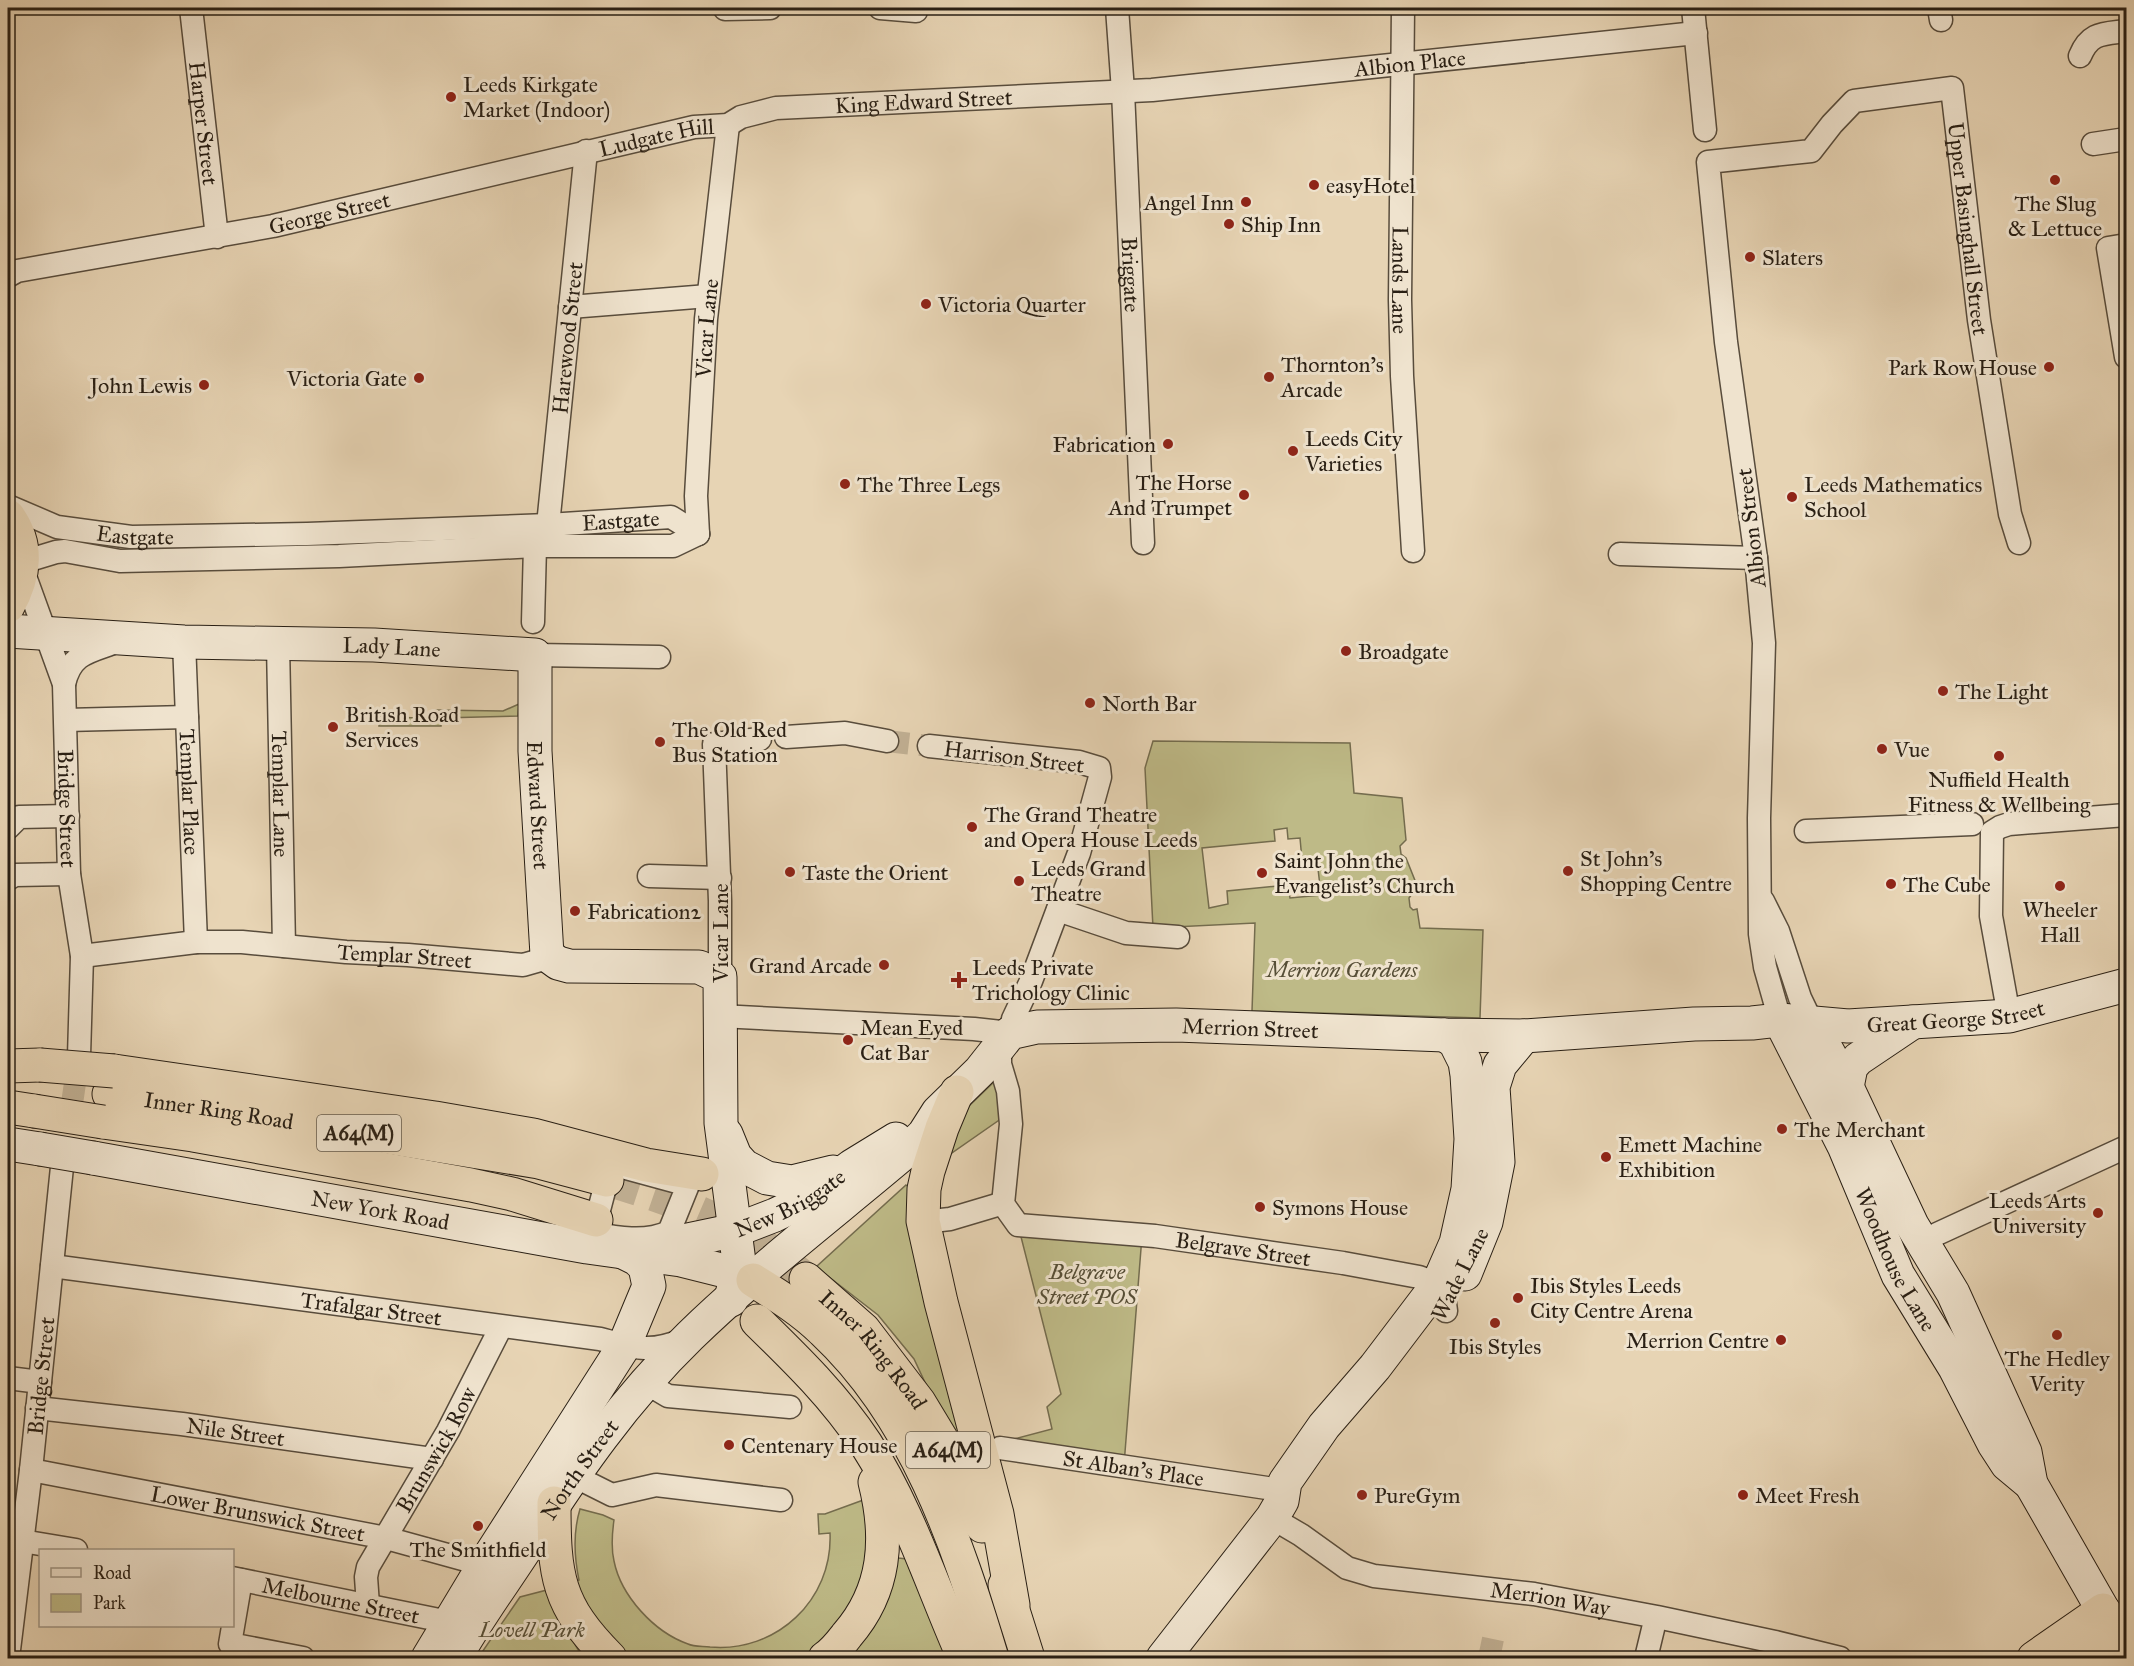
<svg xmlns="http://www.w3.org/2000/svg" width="2134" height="1666" font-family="'IM FELL Great Primer',serif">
  <rect width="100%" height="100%" fill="#e7d4b4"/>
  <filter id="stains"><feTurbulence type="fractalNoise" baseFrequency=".00333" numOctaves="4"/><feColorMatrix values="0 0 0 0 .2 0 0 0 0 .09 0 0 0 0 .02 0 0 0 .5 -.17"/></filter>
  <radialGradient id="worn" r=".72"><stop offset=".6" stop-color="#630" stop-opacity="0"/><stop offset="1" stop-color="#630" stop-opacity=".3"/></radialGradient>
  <g fill="#beba87" stroke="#746c4e" stroke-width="1.5" fill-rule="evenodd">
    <path d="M 519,704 L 518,716 L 441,718 L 441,726 L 379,726 L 380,716 L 434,719 L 435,710 L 503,711 Z"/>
    <path d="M 1153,741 L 1350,743 L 1354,793 L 1402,798 L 1406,840 L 1400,846 L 1401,854 L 1406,858 L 1420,893 L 1412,894 L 1409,898 L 1410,907 L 1413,910 L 1417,909 L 1420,928 L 1483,930 L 1480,1018 L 1252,1011 L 1255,923 L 1153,928 L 1145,768 ZM 1287,828 L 1288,839 L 1300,838 L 1302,860 L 1317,860 L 1321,895 L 1290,898 L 1288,885 L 1227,891 L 1228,904 L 1209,908 L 1202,848 L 1275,841 L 1274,830 Z"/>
    <path d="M 996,1080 L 1005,1116 L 946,1157 L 969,1106 Z"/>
    <path d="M 906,1185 L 909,1187 L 911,1229 L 918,1276 L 961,1442 L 938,1410 L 914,1359 L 878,1315 L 816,1267 Z"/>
    <path d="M 1018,1225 L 1142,1236 L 1124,1465 L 1000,1448 L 1014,1439 L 1052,1429 L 1047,1407 L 1061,1394 Z"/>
    <path d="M 865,1484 C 870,1495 876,1506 878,1519 C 880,1526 879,1534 878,1542 C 877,1590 849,1632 810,1658 L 627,1658 C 597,1632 586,1620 572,1582 L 579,1580 C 574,1556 573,1532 580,1509 L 603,1515 L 614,1520 C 612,1534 611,1548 614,1561 C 621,1596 654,1632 688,1644 C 694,1647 703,1646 710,1647 C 776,1653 833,1600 830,1533 L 819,1534 L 818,1514 L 825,1514 L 866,1499 L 860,1487 Z"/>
    <path d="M 898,1558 L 907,1559 L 949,1658 L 848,1658 Z"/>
    <path d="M 547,1590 L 550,1602 L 583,1658 L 478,1658 L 520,1597 Z"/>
  </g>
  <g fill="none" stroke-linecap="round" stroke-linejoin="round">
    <g stroke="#c1b094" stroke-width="22" stroke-dasharray="22 11" stroke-linecap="butt">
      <path d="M 887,741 L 929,746"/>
      <path d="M 63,1165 L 79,1056"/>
      <path d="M 1489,1658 L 1493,1639"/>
    </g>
    <path stroke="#c1b094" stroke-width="33" stroke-dasharray="33 16" stroke-linecap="butt" d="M 607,1180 C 656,1194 705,1212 750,1237 C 769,1248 788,1265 806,1279"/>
    <defs>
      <g id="street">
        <path id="s1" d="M 191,8 L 217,237"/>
        <path d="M 880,8 L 916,11"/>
        <path id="s2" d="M 1117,8 L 1123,91 L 1143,543"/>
        <path id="s3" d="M 1403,8 L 1400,300 L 1402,376 L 1413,551"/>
        <path d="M 1693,8 L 1705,130"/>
        <path d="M 1939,8 L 1941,20"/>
        <path d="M 725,9 L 770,8"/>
        <path d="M 2080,56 C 2090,32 2103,34 2126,31"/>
        <path d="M 2093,144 L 2126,139"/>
        <path d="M 2126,245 L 2108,248 L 2126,357"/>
        <path id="s4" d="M 8,276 L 17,271 L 273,226 L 694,127 L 728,125 L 741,117 L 776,108 L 1152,90 L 1696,33"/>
        <path d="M 570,307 L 708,296"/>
        <path id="s5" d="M 8,506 L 57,527 L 131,537 L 307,534 L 548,525 L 671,517 L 698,534"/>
        <path id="s6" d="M 548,525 L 586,151"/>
        <path id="s7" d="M 698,534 L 696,496 L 706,319 L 728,125"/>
        <path d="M 1620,554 L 1756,558"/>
        <path d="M 23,562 L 56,552 L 65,551 L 120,561 L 339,556 L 535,546 L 673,546 L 698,534"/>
        <path id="s8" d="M 22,568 L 64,684 L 69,874 L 82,956 L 79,1056"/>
        <path d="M 533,622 L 535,546"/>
        <path id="s9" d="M 184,642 L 196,942"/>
        <path id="s10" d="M 278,644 L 284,946"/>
        <path d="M 535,655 L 659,657"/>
        <path d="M 64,684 C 71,653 89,652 116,642"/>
        <path d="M 66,720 L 187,717"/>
        <path d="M 786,737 L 845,733 L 887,741"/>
        <path d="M 8,828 L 19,817 L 68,816"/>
        <path d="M 1806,831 L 1972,824"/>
        <path d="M 649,876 L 720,878"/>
        <path d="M 8,879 L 15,875 L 69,874"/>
        <path d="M 1763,901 L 1778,931 L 1800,998 L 1812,1023"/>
        <path d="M 1058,910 L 1126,933 L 1178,937"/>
        <path id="s11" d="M 82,956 L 196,942 L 242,942 L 346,952 L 408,955 L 523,965 L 537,961 L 547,955"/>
        <path d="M 720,977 L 720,901 L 714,744 L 760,739"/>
        <path d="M 720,1016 L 974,1029 L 1010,1033 L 1013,1019 L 1031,981 L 1079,853 L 1100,777 L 1099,768 L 1079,762 L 929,746"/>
        <path d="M 2009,1016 L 1991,916 L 1992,832 L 2000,827 L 2009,824 L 2126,815"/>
        <path id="s12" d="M 1780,1020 L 1765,967 L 1760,934 L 1759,818 L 1764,643 L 1756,558 L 1726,342 L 1708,162 L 1811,151 L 1832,124 L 1854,101 L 1952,88 L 1979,320 L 2010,514 L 2019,543"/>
        <path id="s13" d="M 1000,1048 L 1000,1064 L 1008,1091 L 1011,1124 L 1003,1204 L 1018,1225 L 1155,1236 L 1343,1263 L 1419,1277 L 1438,1284 L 1444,1296 L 1446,1311"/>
        <path d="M 611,1164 L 688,1185 L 669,1232 C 646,1243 617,1238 593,1233 Z"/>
        <path d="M 941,1220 L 950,1219 L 997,1205"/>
        <path d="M 1923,1242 L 1937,1234 L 2126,1147"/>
        <path id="s14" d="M 52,1266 L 600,1339 C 632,1347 650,1354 682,1340"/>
        <path d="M 8,1378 L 40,1382"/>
        <path d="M 646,1383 L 668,1396 L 790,1407"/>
        <path id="s15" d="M 37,1408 L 182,1424 L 432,1459"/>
        <path id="s16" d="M 1000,1448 L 1267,1488"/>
        <path id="s17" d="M 31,1470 L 386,1538 L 484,1565"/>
        <path d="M 574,1476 L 612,1495 L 656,1485 L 781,1500"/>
        <path id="s18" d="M 1272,1518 L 1301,1535 L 1347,1568 L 1374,1576 L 1534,1594 L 1657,1617 L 1775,1642 L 1840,1658"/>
        <path d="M 22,1541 L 76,1550"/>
        <path id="s19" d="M 232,1578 L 449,1622"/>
        <path d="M 241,1580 L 230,1644 L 303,1658"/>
        <path id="s20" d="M 368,1605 L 366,1577 L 368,1567 L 448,1431 L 501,1327"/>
        <path id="s21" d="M 8,1658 L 31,1470 L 62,1167"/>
        <path d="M 1646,1658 L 1653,1629"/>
      </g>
      <g id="secondary">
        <path id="s22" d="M 8,631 L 184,642 L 374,645 L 535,655 L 535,751 L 547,955 L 558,963 L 569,966 L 699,967 L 720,977 L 721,1123 L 739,1262 L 731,1300"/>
        <path id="s23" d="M 1780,1020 L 1844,1146 L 1898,1275 L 1955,1368 L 1994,1444 L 2007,1464 L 2031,1484"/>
        <path d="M 1812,1023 L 1847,1087 L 1912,1225 L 1953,1293 L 2025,1452 L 2031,1484 L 2103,1610"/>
        <path d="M 1847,1087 L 1851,1067 L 1858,1059 L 1913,1022"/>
        <path d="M 726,1134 L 735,1156 L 744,1166 L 767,1178 L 792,1182 L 833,1172"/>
        <path d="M 8,1144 L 40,1149"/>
        <path id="s24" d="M 93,1158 L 587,1247 L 681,1260 L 737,1274 L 753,1280"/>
        <path id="s25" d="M 650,1248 L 736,1230 L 775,1215 L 808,1199 L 852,1166 L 896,1139"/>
        <path d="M 1465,1274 L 1486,1222 L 1498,1162 L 1493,1087 L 1500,1065 L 1524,1036"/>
        <path d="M 428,1658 L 484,1565 L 624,1346 L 649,1286 L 645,1267 L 637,1259 L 625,1253"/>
        <path id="s26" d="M 455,1658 C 476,1620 502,1585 526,1548 C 575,1471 624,1400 690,1336 C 759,1269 837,1210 911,1147 L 924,1134 L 938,1112 L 980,1071 L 1010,1033 L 1037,1027 L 1176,1025 L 1445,1035 L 1524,1036 L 1694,1024 L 1752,1023 L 1780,1020 L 1848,1026 L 2009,1016 L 2126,985"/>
        <path d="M 1163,1658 L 1272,1518 L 1282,1501 L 1285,1482 L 1324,1426 L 1375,1367 L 1438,1284 L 1456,1243 L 1468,1189 L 1471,1139 L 1467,1075 L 1465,1062 L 1455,1042 L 1445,1035"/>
      </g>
      <g id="highway">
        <path d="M 8,516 C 29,545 25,576 8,606"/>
        <path d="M 8,1066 L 40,1065"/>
        <path d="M 114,1071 L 435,1118 L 533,1135 L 646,1165 L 702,1174"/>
        <path d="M 957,1092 L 942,1128 L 928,1171 L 924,1189 L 923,1221 L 941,1302 L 997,1514 L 1013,1605"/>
        <path id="s27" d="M 109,1094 L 223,1110 L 539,1162 L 607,1180"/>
        <path d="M 8,1107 L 34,1111"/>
        <path d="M 103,1122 L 193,1135 L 471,1185 L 512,1194 L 596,1220"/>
        <path id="s28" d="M 806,1279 L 864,1330 L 919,1402 L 945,1445 L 972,1501 L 982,1526"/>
        <path d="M 753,1280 C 777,1295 803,1311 823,1331 C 915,1417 957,1541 992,1658"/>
        <path d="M 757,1321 C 797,1360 835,1397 866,1444 C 909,1511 932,1586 964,1658"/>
        <path d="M 554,1503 C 554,1576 557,1605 610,1658"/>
        <path d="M 1005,1585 L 1028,1658"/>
        <path d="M 825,1658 C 834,1652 840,1644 847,1635 C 886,1590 889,1538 875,1482"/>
        <path d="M 2034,1658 L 2103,1610 L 2118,1630 L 2126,1658"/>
        <path d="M 2083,1658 L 2118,1630"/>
      </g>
    </defs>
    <use href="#street" stroke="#584c3c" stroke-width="25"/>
    <use href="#secondary" stroke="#291f14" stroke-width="35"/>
    <use href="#highway" stroke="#291f14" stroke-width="35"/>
    <use href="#street" stroke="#efe3ce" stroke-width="22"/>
    <use href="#secondary" stroke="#efe3ce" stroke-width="33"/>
    <use href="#highway" stroke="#e7d4b4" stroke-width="33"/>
    <defs>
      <path id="secondary-bridge" d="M 40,1149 L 93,1158"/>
      <g id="highway-bridge">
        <path d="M 40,1065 L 114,1071"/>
        <path d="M 34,1111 L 103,1122"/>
      </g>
    </defs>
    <use href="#secondary-bridge" stroke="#291f14" stroke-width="35" stroke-linecap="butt"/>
    <use href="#highway-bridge" stroke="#291f14" stroke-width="35" stroke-linecap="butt"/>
    <use href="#secondary-bridge" stroke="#efe3ce" stroke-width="33"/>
    <use href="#highway-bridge" stroke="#e7d4b4" stroke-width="33"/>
  </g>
  <g fill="#8f2418" stroke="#efe3ce" stroke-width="2">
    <circle cx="451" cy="97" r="6"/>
    <circle cx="2055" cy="180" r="6"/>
    <circle cx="1314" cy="185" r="6"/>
    <circle cx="1246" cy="202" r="6"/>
    <circle cx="1229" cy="224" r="6"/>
    <circle cx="1750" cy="257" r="6"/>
    <circle cx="926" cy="304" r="6"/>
    <circle cx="2049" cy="367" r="6"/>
    <circle cx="1269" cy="377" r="6"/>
    <circle cx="419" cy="378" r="6"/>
    <circle cx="204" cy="385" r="6"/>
    <circle cx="1168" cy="444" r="6"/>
    <circle cx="1293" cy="451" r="6"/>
    <circle cx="845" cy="484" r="6"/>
    <circle cx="1244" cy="495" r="6"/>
    <circle cx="1792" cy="497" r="6"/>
    <circle cx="1346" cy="651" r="6"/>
    <circle cx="1943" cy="691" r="6"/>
    <circle cx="1090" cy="703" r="6"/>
    <circle cx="333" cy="727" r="6"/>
    <circle cx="660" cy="742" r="6"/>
    <circle cx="1882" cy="749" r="6"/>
    <circle cx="1999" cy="756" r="6"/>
    <circle cx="972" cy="827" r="6"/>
    <circle cx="1568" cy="871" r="6"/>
    <circle cx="790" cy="872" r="6"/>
    <circle cx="1262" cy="873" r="6"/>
    <circle cx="1019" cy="881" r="6"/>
    <circle cx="1891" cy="884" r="6"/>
    <circle cx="2060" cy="886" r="6"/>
    <circle cx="575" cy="911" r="6"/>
    <circle cx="884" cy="965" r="6"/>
    <path d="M956 971h6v6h6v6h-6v6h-6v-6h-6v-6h6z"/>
    <circle cx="848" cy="1040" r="6"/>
    <circle cx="1782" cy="1129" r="6"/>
    <circle cx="1606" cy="1157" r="6"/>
    <circle cx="1260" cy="1207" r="6"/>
    <circle cx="2098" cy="1213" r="6"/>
    <circle cx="1518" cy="1298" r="6"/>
    <circle cx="1495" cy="1323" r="6"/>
    <circle cx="2057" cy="1335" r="6"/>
    <circle cx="1781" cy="1340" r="6"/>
    <circle cx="729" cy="1445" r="6"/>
    <circle cx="1362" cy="1495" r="6"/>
    <circle cx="1743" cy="1495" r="6"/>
    <circle cx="478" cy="1526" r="6"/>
  </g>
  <g text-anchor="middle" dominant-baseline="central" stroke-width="6" stroke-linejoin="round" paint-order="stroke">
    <g fill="#efe3ce" stroke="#645a4c" stroke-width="1.5">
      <rect x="317" y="1115" width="84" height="36" rx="4.5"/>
      <rect x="906" y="1432" width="84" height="36" rx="4.5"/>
    </g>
    <g font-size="21" font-weight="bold" fill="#291f14">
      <text x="359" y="1133">A64(M)</text>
      <text x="948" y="1450">A64(M)</text>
    </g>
    <g font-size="22" fill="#291f14" stroke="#efe3ce">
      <text stroke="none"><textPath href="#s4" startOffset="1424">Albion Place</textPath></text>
      <text stroke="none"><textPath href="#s4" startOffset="936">King Edward Street</textPath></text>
      <text stroke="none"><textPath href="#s1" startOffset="116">Harper Street</textPath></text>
      <text stroke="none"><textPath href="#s4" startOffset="664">Ludgate Hill</textPath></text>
      <text stroke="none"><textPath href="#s4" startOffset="328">George Street</textPath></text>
      <text stroke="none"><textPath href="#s12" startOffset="1274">Upper Basinghall Street</textPath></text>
      <text stroke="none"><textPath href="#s2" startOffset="267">Briggate</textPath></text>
      <text stroke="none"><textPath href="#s3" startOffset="272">Lands Lane</textPath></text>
      <text stroke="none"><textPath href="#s7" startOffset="206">Vicar Lane</textPath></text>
      <text stroke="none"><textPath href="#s6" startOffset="188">Harewood Street</textPath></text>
      <text stroke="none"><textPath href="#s5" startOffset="618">Eastgate</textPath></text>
      <text transform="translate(1751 528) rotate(-97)">Albion Street</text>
      <text stroke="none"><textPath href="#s5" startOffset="132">Eastgate</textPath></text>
      <text stroke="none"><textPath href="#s22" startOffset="384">Lady Lane</textPath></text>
      <text transform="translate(1014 757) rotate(7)">Harrison Street</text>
      <text stroke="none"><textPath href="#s9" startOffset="150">Templar Place</textPath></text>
      <text stroke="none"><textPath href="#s10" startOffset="150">Templar Lane</textPath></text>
      <text stroke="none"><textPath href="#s22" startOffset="678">Edward Street</textPath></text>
      <text stroke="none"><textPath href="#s8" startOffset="248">Bridge Street</textPath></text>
      <text transform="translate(720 933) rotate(-90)">Vicar Lane</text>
      <text stroke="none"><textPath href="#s11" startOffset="324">Templar Street</textPath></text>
      <text stroke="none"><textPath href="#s26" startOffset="1790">Great George Street</textPath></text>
      <text stroke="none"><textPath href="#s26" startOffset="1083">Merrion Street</textPath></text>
      <text stroke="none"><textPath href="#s27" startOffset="111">Inner Ring Road</textPath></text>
      <text stroke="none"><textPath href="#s25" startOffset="148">New Briggate</textPath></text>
      <text stroke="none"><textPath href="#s24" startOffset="292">New York Road</textPath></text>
      <text stroke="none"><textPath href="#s13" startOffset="410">Belgrave Street</textPath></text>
      <text stroke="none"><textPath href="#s23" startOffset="266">Woodhouse Lane</textPath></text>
      <text transform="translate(1460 1274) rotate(-63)">Wade Lane</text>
      <text stroke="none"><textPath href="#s14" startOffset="322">Trafalgar Street</textPath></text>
      <text stroke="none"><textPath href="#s28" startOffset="98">Inner Ring Road</textPath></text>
      <text stroke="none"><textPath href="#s21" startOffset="284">Bridge Street</textPath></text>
      <text stroke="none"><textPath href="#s15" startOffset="200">Nile Street</textPath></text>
      <text stroke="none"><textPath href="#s20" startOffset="174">Brunswick Row</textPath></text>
      <text stroke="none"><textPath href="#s16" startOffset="135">St Alban's Place</textPath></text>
      <text stroke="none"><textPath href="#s26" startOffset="226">North Street</textPath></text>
      <text stroke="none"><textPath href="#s17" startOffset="231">Lower Brunswick Street</textPath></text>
      <text stroke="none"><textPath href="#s18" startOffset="296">Merrion Way</textPath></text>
      <text stroke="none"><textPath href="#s19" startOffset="111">Melbourne Street</textPath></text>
    </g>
    <g font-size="22" fill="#291f14" stroke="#efe3ce" text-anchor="start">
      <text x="463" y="84">Leeds Kirkgate<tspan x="463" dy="25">Market (Indoor)</tspan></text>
      <text x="1326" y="185">easyHotel</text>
      <text x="1234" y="202" text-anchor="end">Angel Inn</text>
      <text x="2055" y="203" text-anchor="middle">The Slug<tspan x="2055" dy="25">&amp; Lettuce</tspan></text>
      <text x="1241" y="224">Ship Inn</text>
      <text x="1762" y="257">Slaters</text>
      <text x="938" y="304">Victoria Quarter</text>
      <text x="1281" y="364">Thornton's<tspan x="1281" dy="25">Arcade</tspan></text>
      <text x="2037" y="367" text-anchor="end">Park Row House</text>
      <text x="407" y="378" text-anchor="end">Victoria Gate</text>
      <text x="192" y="385" text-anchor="end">John Lewis</text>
      <text x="1305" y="438">Leeds City<tspan x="1305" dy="25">Varieties</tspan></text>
      <text x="1156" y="444" text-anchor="end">Fabrication</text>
      <text x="1232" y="482" text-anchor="end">The Horse<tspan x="1232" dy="25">And Trumpet</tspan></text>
      <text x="857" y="484">The Three Legs</text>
      <text x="1804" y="484">Leeds Mathematics<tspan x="1804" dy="25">School</tspan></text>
      <text x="1358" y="651">Broadgate</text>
      <text x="1955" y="691">The Light</text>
      <text x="1102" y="703">North Bar</text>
      <text x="345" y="714">British Road<tspan x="345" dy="25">Services</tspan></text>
      <text x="672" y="729">The Old Red<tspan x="672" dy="25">Bus Station</tspan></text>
      <text x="1894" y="749">Vue</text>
      <text x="1999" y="779" text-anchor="middle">Nuffield Health<tspan x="1999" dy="25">Fitness &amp; Wellbeing</tspan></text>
      <text x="984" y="814">The Grand Theatre<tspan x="984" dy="25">and Opera House Leeds</tspan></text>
      <text x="1580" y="858">St John's<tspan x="1580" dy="25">Shopping Centre</tspan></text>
      <text x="1274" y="860">Saint John the<tspan x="1274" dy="25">Evangelist's Church</tspan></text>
      <text x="1031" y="868">Leeds Grand<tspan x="1031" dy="25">Theatre</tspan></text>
      <text x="802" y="872">Taste the Orient</text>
      <text x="1903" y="884">The Cube</text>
      <text x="2060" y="909" text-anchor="middle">Wheeler<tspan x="2060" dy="25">Hall</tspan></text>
      <text x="587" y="911">Fabrication2</text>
      <text x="872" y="965" text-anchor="end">Grand Arcade</text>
      <text x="972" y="967">Leeds Private<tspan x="972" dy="25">Trichology Clinic</tspan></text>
      <text x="860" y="1027">Mean Eyed<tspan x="860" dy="25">Cat Bar</tspan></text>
      <text x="1794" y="1129">The Merchant</text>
      <text x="1618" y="1144">Emett Machine<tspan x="1618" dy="25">Exhibition</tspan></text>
      <text x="2086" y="1200" text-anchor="end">Leeds Arts<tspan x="2086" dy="25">University</tspan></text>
      <text x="1272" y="1207">Symons House</text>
      <text x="1530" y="1285">Ibis Styles Leeds<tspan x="1530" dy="25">City Centre Arena</tspan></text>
      <text x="1769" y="1340" text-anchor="end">Merrion Centre</text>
      <text x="1495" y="1346" text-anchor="middle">Ibis Styles</text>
      <text x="2057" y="1358" text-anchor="middle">The Hedley<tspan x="2057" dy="25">Verity</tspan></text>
      <text x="741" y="1445">Centenary House</text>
      <text x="1374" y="1495">PureGym</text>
      <text x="1755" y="1495">Meet Fresh</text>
      <text x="478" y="1549" text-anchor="middle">The Smithfield</text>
    </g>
    <g font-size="22" font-style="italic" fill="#564e36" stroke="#efe3ce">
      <text x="1342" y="969">Merrion Gardens</text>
      <text x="1087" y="1271">Belgrave<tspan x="1087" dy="25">Street POS</tspan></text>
      <text x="532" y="1629">Lovell Park</text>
    </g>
  </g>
  <rect width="2134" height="1666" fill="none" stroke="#e7d4b4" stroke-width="30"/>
  <rect x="9" y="9" width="2116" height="1648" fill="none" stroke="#291f14" stroke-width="3"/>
  <rect x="15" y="15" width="2104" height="1636" fill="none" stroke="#291f14" stroke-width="1.5"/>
  <rect x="39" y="1549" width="195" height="78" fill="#efe3ce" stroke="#a09584" stroke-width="1.5"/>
  <rect x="51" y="1568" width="30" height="9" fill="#efe3ce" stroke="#a09584" stroke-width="1.5"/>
  <text x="93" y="1579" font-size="18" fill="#291f14">Road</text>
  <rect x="51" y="1594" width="30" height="18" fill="#beba87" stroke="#a09584" stroke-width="1.5"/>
  <text x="93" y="1609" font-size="18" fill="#291f14">Park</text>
  <rect width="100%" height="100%" filter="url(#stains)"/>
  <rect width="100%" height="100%" fill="url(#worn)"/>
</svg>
